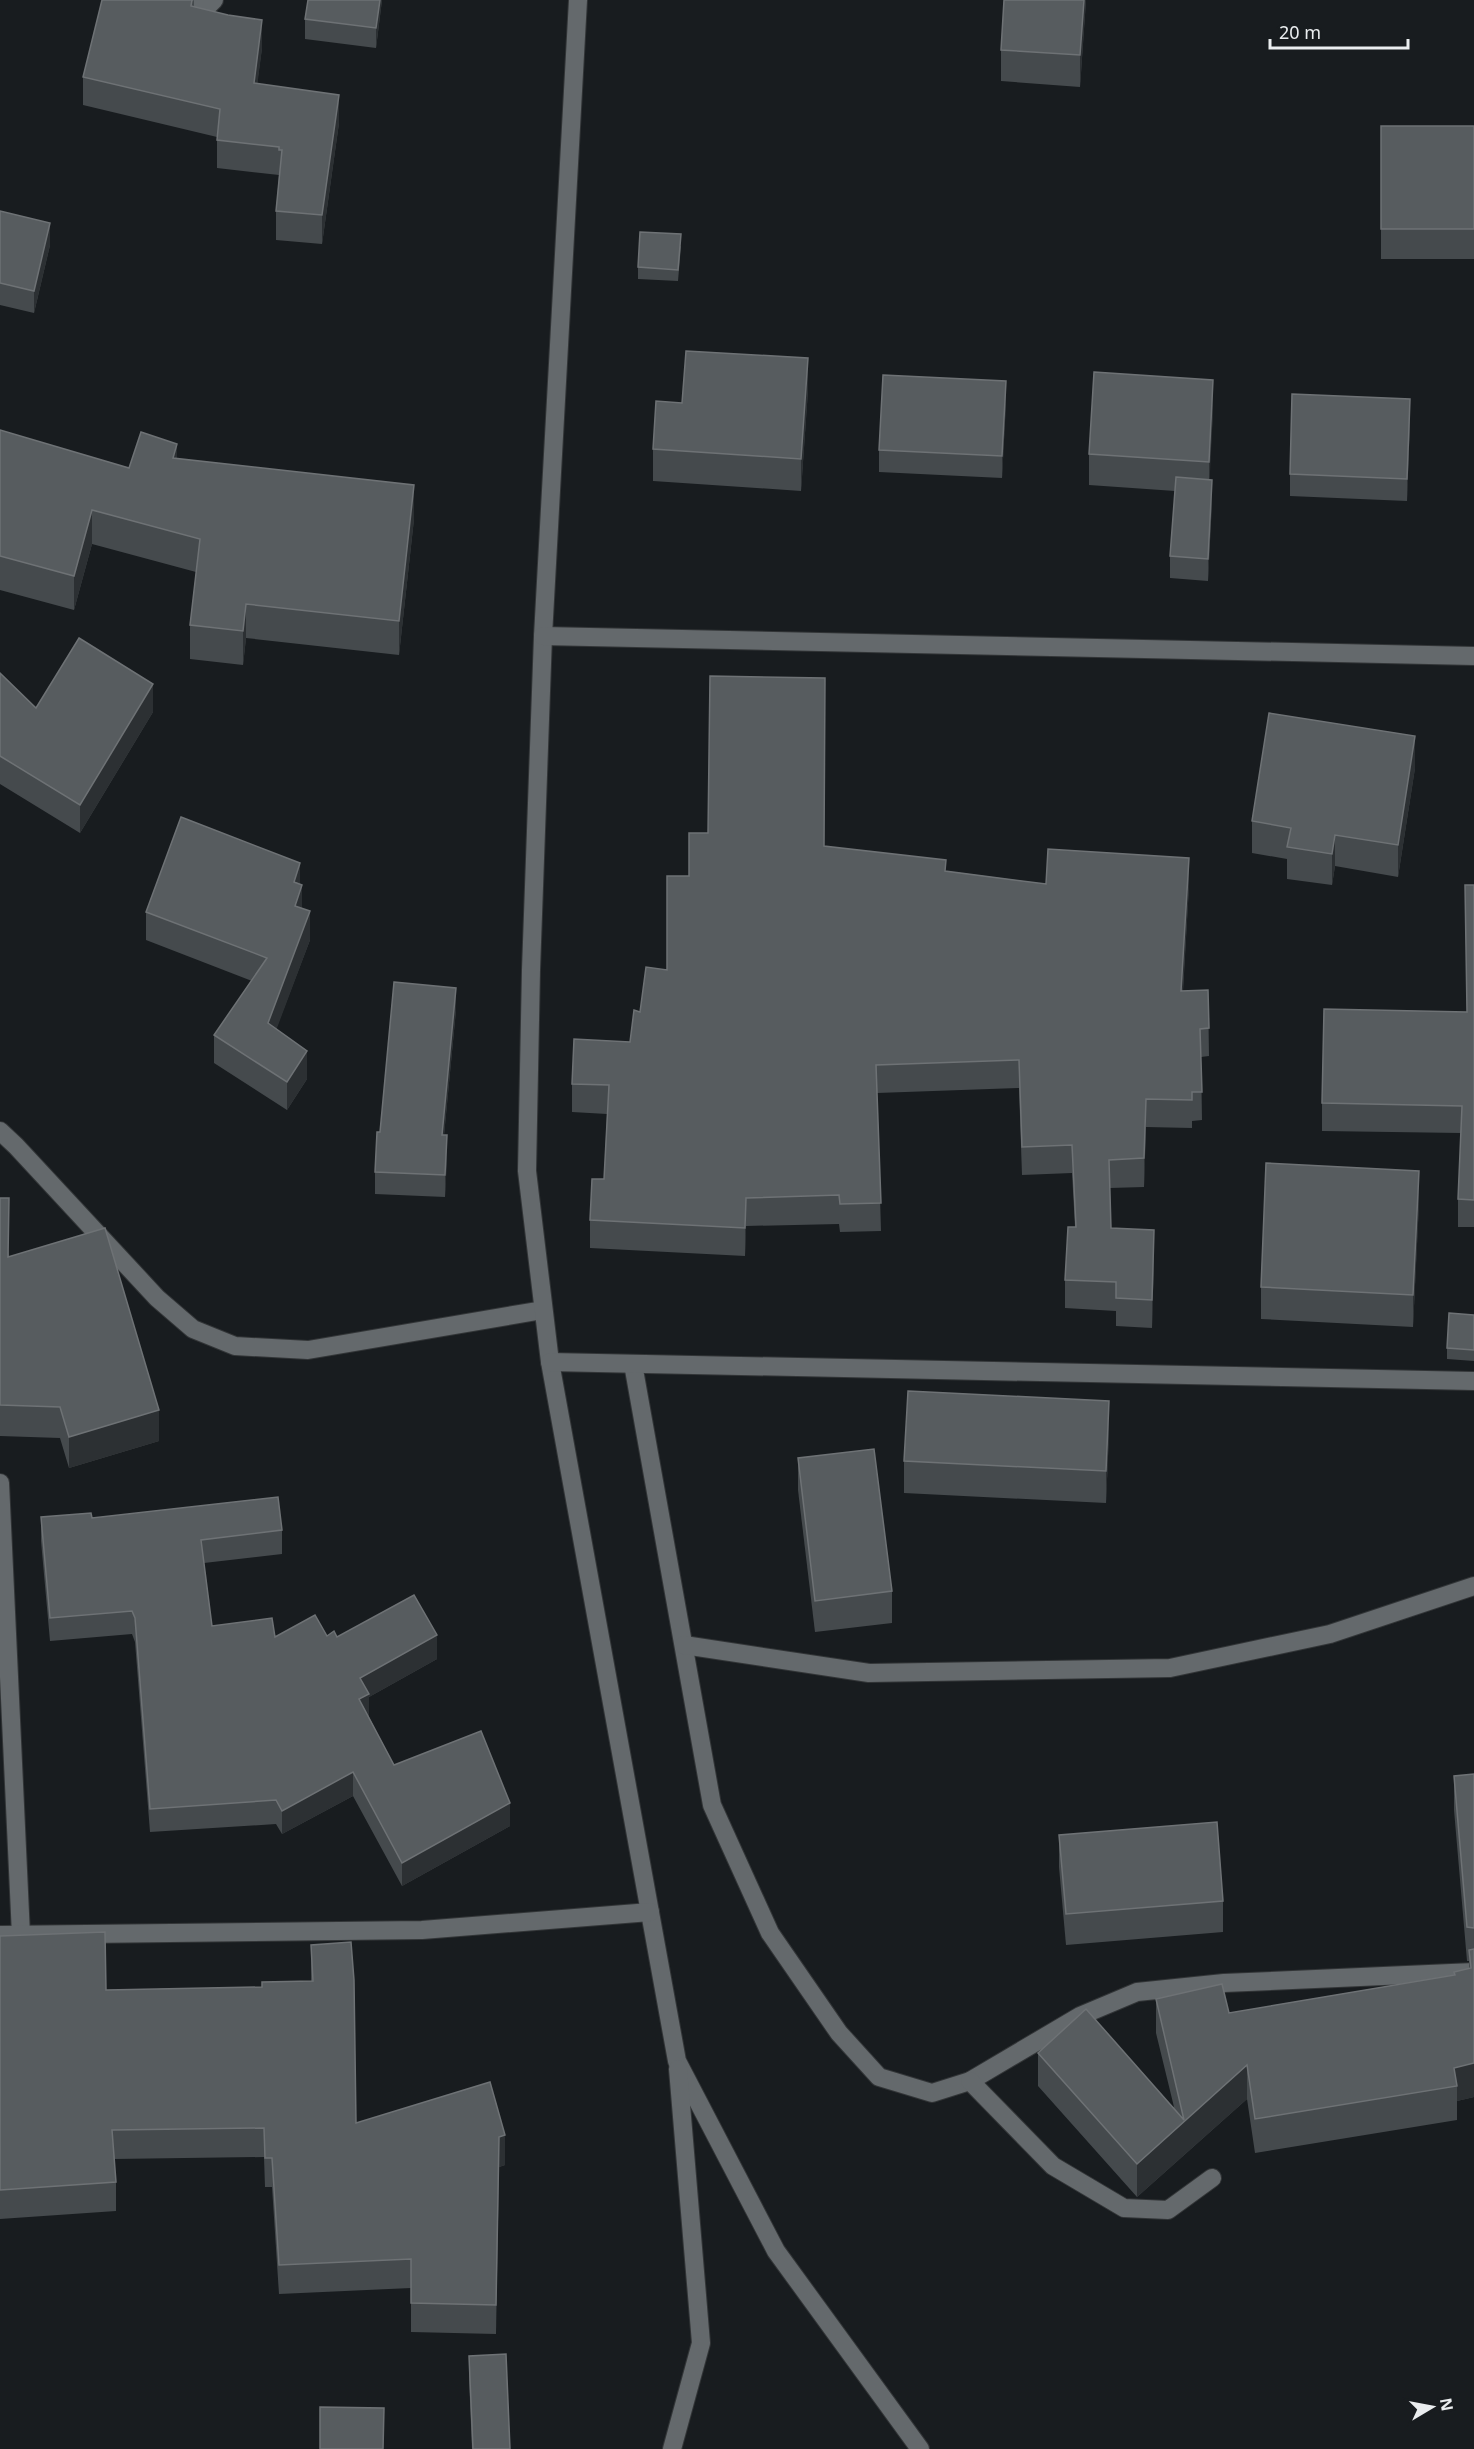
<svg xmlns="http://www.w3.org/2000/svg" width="1474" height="2449" font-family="'Noto Sans',sans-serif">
  <rect width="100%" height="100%" fill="#181c1f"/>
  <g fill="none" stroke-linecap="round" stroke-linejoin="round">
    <defs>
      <g id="lane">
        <path d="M 149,0 L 173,7 L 207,7 L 214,0"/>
        <path d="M 0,1131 L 16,1146 L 157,1298 L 193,1329 L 235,1346 L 308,1350 L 543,1310"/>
        <path d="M 633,1364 L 712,1805 L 770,1933 L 839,2033 L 879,2077 L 932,2093 L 970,2081 L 1080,2016 L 1137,1992 L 1224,1983 L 1474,1972"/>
        <path d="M 684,1645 L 869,1673 L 1170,1668 L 1330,1634 L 1474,1586"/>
        <path d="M 970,2081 L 1053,2166 L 1124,2208 L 1168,2210 L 1212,2178"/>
      </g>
      <g id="street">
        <path d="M 578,0 L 543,636 L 531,970 L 527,1171 L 550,1362 L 677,2061 L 776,2251 L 920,2449"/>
        <path d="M 543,636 L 1474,656"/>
        <path d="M 550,1362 L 1474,1381"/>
        <path d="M 0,1483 L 21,1935"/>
        <path d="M 0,1935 L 422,1930 L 650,1912"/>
        <path d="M 672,2449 L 701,2343 L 678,2069"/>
      </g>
    </defs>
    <use href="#lane" stroke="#323537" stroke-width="20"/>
    <use href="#street" stroke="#323537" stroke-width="20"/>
    <use href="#lane" stroke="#64696c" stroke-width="18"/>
    <use href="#street" stroke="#64696c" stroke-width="18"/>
  </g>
  <g fill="#454a4d">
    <path d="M 194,0 L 194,7 L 262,48 L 257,84 L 339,123 L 322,244 L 276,240 L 276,211 L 279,175 L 217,168 L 217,137 L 83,105 L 83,77 Z"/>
    <path d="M 308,0 L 382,0 L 376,48 L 305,39 L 305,19 Z"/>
    <path d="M 1086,0 L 1080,87 L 1001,81 L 1001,50 Z"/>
    <path d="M 1381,126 L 1474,126 L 1474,277 L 1474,259 L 1381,259 Z"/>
    <path d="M 0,211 L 50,245 L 34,313 L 0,305 Z"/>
    <path d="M 681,246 L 678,281 L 638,279 L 638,267 Z"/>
    <path d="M 808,390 L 801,491 L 653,481 L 653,449 L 682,403 Z"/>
    <path d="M 1006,403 L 1002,478 L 879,472 L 879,450 Z"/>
    <path d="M 1213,411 L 1209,480 L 1212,502 L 1208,581 L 1170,578 L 1170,556 L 1175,491 L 1089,485 L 1089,454 Z"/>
    <path d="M 1410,421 L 1407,501 L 1290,496 L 1290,474 Z"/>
    <path d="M 0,430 L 129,468 L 177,459 L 414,519 L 399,655 L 246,638 L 243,665 L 190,659 L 190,625 L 196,572 L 92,544 L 74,610 L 0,590 Z"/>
    <path d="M 0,673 L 36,708 L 153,712 L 80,833 L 0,784 Z"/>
    <path d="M 1415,768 L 1398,877 L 1335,866 L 1332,885 L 1287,879 L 1287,859 L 1252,853 L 1252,821 Z"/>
    <path d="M 824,846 L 946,871 L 1046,884 L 1189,886 L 1183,991 L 1208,990 L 1209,1056 L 1201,1057 L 1202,1120 L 1192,1121 L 1192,1128 L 1146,1127 L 1144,1187 L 1110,1188 L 1111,1228 L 1154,1258 L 1152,1328 L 1116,1326 L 1116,1311 L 1065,1308 L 1065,1280 L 1075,1227 L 1072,1173 L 1022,1175 L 1019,1088 L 877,1093 L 881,1231 L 840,1232 L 839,1224 L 746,1226 L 745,1256 L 590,1248 L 590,1220 L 604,1179 L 607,1114 L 572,1112 L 572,1084 L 630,1042 L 640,1012 L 667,970 L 689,876 Z"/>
    <path d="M 300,884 L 302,908 L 310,940 L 276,1029 L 307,1079 L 287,1110 L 214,1063 L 214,1035 L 252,981 L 146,940 L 146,912 Z"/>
    <path d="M 1465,885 L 1474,885 L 1474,1227 L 1458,1227 L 1458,1199 L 1461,1133 L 1322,1131 L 1322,1103 L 1467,1012 Z"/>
    <path d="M 456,1010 L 444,1135 L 447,1157 L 445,1197 L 375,1194 L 375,1172 L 380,1132 Z"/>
    <path d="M 0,1198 L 9,1256 L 159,1441 L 69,1468 L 60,1438 L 0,1436 Z"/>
    <path d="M 1419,1203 L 1413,1327 L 1261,1319 L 1261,1287 Z"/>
    <path d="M 1474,1315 L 1474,1361 L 1447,1359 L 1447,1348 Z"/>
    <path d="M 1109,1433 L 1106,1503 L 904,1493 L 904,1461 Z"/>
    <path d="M 798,1458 L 892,1591 L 892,1623 L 815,1632 L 798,1490 Z"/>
    <path d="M 41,1517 L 92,1518 L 282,1530 L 282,1554 L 204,1563 L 212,1626 L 275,1637 L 327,1636 L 337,1637 L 437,1659 L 369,1697 L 369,1717 L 394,1765 L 510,1826 L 402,1886 L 353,1796 L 282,1834 L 276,1824 L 150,1832 L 135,1642 L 132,1634 L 50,1641 L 41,1541 Z"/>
    <path d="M 1474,1774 L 1474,2097 L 1457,2101 L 1457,2120 L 1255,2153 L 1247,2099 L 1137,2197 L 1038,2086 L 1038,2053 L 1174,2107 L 1156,2033 L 1156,1999 L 1229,2013 L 1454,1975 L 1454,1972 L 1469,1969 L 1469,1961 L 1467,1961 L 1454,1810 L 1454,1776 Z"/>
    <path d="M 1059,1835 L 1223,1901 L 1223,1932 L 1066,1945 L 1059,1867 Z"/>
    <path d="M 0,1936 L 106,1990 L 262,1987 L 311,1981 L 311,1945 L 356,2123 L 505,2165 L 499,2167 L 496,2334 L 411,2332 L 411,2288 L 279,2294 L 272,2187 L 265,2187 L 264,2157 L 114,2159 L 116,2182 L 116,2211 L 0,2219 Z"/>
    <path d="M 469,2356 L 510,2449 L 472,2449 L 469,2378 Z"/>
  </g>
  <g fill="#2c3033">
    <path d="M 380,0 L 382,0 L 376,48 L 376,28 Z"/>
    <path d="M 1084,0 L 1086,0 L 1080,87 L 1080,55 Z"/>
    <path d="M 262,20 L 262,48 L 254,111 L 254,83 Z"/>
    <path d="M 339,95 L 339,123 L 322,244 L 322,215 Z"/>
    <path d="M 50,223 L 50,245 L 34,313 L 34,291 Z"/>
    <path d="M 808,358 L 808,390 L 801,491 L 801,459 Z"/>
    <path d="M 1213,380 L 1213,411 L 1209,493 L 1209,462 Z"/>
    <path d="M 1006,381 L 1006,403 L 1002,478 L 1002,456 Z"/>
    <path d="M 1410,399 L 1410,421 L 1407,501 L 1407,479 Z"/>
    <path d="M 177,444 L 177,478 L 173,458 Z"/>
    <path d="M 1212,480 L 1212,502 L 1208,581 L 1208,559 Z"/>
    <path d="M 414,485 L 414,519 L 399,655 L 399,621 Z"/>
    <path d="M 92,510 L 92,544 L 74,610 L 74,576 Z"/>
    <path d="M 246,604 L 246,638 L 243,665 L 243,631 Z"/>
    <path d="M 153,684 L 153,712 L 80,833 L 80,805 Z"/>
    <path d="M 1415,736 L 1415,768 L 1398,877 L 1398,845 Z"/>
    <path d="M 1335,835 L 1335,866 L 1332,885 L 1332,854 Z"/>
    <path d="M 1189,858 L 1189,886 L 1181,1019 L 1181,991 Z"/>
    <path d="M 300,863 L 300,889 L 302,885 L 302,913 L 295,934 L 294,882 Z"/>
    <path d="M 310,911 L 310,940 L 268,1052 L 268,1023 Z"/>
    <path d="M 456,988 L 456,1010 L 442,1157 L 442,1135 Z"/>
    <path d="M 307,1051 L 307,1079 L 287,1110 L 287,1082 Z"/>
    <path d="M 1146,1099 L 1146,1127 L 1144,1187 L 1144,1158 Z"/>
    <path d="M 447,1135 L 447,1157 L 445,1197 L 445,1175 Z"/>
    <path d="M 1419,1171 L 1419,1203 L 1413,1327 L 1413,1295 Z"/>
    <path d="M 746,1198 L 746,1226 L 745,1256 L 745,1228 Z"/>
    <path d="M 1154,1230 L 1154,1258 L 1152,1328 L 1152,1300 Z"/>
    <path d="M 1109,1401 L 1109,1433 L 1106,1503 L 1106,1471 Z"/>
    <path d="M 159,1410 L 159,1441 L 69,1468 L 69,1437 Z"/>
    <path d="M 437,1635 L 437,1659 L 369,1697 L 369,1717 L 359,1699 L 360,1678 Z"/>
    <path d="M 353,1772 L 353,1796 L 282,1834 L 282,1811 Z"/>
    <path d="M 510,1803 L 510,1826 L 402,1886 L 402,1863 Z"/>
    <path d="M 1474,2063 L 1474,2097 L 1457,2101 L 1457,2086 L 1454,2068 Z"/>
    <path d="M 1247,2065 L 1247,2099 L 1137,2197 L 1137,2164 Z"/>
    <path d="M 505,2135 L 505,2165 L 499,2167 L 496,2334 L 499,2137 Z"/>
  </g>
  <g fill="#575c5f" stroke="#6e7275" stroke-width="1.5">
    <path d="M 102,0 L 192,0 L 191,6 L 228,15 L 262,20 L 254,83 L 339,95 L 322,215 L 276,211 L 282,150 L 279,150 L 279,147 L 217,140 L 220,109 L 83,77 Z"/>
    <path d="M 308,0 L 380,0 L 376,28 L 305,19 Z"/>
    <path d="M 1004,0 L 1084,0 L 1080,55 L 1001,50 Z"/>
    <rect x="1381" y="126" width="93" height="103"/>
    <path d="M 0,211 L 50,223 L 34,291 L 0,283 Z"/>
    <path d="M 640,232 L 681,234 L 678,270 L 638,267 Z"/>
    <path d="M 686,351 L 808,358 L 801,459 L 653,449 L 656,401 L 682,403 Z"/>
    <path d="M 1094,372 L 1213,380 L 1209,462 L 1089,454 Z"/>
    <path d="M 883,375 L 1006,381 L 1002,456 L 879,450 Z"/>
    <path d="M 1292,394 L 1410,399 L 1407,479 L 1290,474 Z"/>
    <path d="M 0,430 L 129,468 L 141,432 L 177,444 L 173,458 L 414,485 L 399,621 L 246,604 L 243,631 L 190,625 L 200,539 L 92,510 L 74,576 L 0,556 Z"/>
    <path d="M 1176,477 L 1212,480 L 1208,559 L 1170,556 Z"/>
    <path d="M 79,638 L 153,684 L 80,805 L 0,756 L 0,673 L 36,708 Z"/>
    <path d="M 710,676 L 825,678 L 824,846 L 946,860 L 945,871 L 1046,884 L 1048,849 L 1189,858 L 1181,991 L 1208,990 L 1209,1028 L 1200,1029 L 1202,1092 L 1192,1092 L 1192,1100 L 1146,1099 L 1144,1158 L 1109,1160 L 1111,1228 L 1154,1230 L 1152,1300 L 1116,1298 L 1116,1282 L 1065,1280 L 1068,1227 L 1076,1227 L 1072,1145 L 1022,1147 L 1019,1060 L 876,1065 L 881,1203 L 840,1204 L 839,1195 L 746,1198 L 745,1228 L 590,1220 L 592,1179 L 604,1179 L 609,1085 L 572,1084 L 574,1039 L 630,1042 L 634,1010 L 640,1012 L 646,967 L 667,970 L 667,876 L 689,876 L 689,833 L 708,833 Z"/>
    <path d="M 1269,713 L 1415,736 L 1398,845 L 1335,835 L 1332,854 L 1287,847 L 1291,828 L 1252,821 Z"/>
    <path d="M 181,817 L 300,863 L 294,882 L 302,885 L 295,906 L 310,911 L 268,1023 L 307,1051 L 287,1082 L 214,1035 L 267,958 L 146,912 Z"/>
    <path d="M 1465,885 L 1474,885 L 1474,1200 L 1458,1199 L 1462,1106 L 1322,1103 L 1324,1009 L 1467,1012 Z"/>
    <path d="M 394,982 L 456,988 L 442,1135 L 447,1135 L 445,1175 L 375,1172 L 377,1132 L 380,1132 Z"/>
    <path d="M 1266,1163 L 1419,1171 L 1413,1295 L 1261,1287 Z"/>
    <path d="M 0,1198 L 9,1198 L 8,1257 L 105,1228 L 159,1410 L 69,1437 L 60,1407 L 0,1405 Z"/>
    <path d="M 1449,1313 L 1474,1315 L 1474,1350 L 1447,1348 Z"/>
    <path d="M 908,1391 L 1109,1401 L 1106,1471 L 904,1461 Z"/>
    <path d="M 874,1449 L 892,1591 L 815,1601 L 798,1458 Z"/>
    <path d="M 278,1497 L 282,1530 L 201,1540 L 212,1626 L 272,1618 L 275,1637 L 315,1615 L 327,1636 L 334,1631 L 337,1637 L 414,1595 L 437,1635 L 360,1678 L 369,1694 L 359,1699 L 394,1765 L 481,1731 L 510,1803 L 402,1863 L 353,1772 L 282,1811 L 276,1800 L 150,1809 L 135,1618 L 132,1611 L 50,1618 L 41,1517 L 91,1513 L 92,1518 Z"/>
    <path d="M 1474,1774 L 1474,1928 L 1467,1927 L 1454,1776 Z"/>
    <path d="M 1217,1822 L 1223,1901 L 1066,1914 L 1059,1835 Z"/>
    <path d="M 105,1932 L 106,1990 L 262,1987 L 262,1982 L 313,1981 L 311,1945 L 351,1942 L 354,1980 L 356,2123 L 490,2082 L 505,2135 L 499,2137 L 496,2305 L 411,2303 L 411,2259 L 279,2265 L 272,2158 L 265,2158 L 264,2128 L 112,2130 L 116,2182 L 0,2190 L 0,1936 Z"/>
    <path d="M 1474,1949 L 1474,2063 L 1454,2068 L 1457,2086 L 1255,2119 L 1247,2065 L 1137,2164 L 1038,2053 L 1086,2009 L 1184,2120 L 1156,1999 L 1222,1984 L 1229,2013 L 1455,1975 L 1454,1972 L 1471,1968 L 1469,1950 Z"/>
    <path d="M 506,2354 L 510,2449 L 473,2449 L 469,2356 Z"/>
    <path d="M 320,2407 L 384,2408 L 383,2449 L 320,2449 Z"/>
  </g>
  <g transform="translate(1432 2407) rotate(80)" stroke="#181c1f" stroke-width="4.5" paint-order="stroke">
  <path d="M0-4.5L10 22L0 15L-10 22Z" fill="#eaedef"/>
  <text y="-9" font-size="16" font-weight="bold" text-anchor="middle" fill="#eaedef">N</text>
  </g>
  <path d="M1270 39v9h138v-9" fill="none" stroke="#eaedef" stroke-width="3"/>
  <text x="1279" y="39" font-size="18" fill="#eaedef" stroke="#181c1f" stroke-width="4.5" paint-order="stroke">20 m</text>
</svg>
